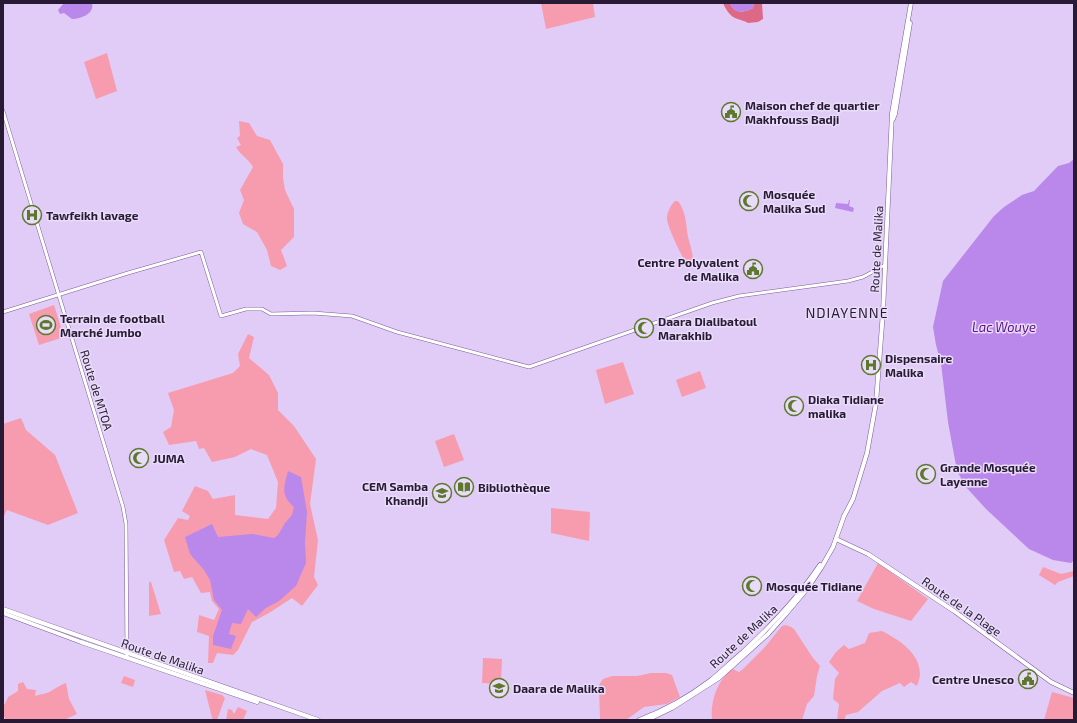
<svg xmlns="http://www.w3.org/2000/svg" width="1077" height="723" font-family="'Exo 2',sans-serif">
  <rect width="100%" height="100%" fill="#e0ccf6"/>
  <g fill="#f79caf">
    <path d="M 541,3 L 593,3 L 595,17 L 546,29 Z"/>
    <path d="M 107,53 L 117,91 L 96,99 L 84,62 Z"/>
    <path d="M 239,121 L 249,123 L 257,136 L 270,140 L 283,164 L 283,178 L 285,190 L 294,209 L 294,237 L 281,250 L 287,266 L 280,270 L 271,266 L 267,250 L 257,232 L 243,224 L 239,213 L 244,200 L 240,190 L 253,167 C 249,159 240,155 236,147 L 241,145 L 237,138 L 240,136 Z"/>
    <path d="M 675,201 L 678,201 C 686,211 686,225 688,237 C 690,245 693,253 693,261 L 691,263 C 689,262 687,261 685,260 C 681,256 666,223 667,218 C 667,213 671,204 675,201 Z"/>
    <path d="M 54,305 L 64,337 L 39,345 L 29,314 Z"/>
    <path d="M 248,334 L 254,337 L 249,358 L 269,375 L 278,393 L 278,410 L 294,426 L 316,459 L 310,504 L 318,540 L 314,577 L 318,585 L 302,606 L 292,598 L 269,613 L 252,622 L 238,650 L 233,655 L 217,653 L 213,663 L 208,663 L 209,636 L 197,632 L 199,615 L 214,620 L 219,609 L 212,601 L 210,592 L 201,593 L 192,577 L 184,579 L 180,571 L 174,572 L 164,540 L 178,518 L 188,520 L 190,516 L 182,511 L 195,486 L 208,491 L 213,499 L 235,495 L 235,515 L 268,519 L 276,508 L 278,482 L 267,455 L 251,449 L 235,457 L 212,462 L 204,448 L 199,449 L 196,441 L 169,445 L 163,432 L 171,427 L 174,410 L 168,393 L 233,373 L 240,366 L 238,354 Z"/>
    <path d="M 623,362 L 634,394 L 605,404 L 596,370 Z"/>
    <path d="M 700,371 L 706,388 L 682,397 L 676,380 Z"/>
    <path d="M 21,418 L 26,430 L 55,455 L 78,513 L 48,525 L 7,510 L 3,518 L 3,424 Z"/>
    <path d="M 454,434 L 464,460 L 444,467 L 435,441 Z"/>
    <path d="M 551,508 L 590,512 L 589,541 L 551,533 Z"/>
    <path d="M 878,563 L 928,599 L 911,621 L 874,609 L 857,601 Z"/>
    <path d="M 1043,567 L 1061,574 L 1074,571 L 1074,576 L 1058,582 L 1055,585 L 1039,575 Z"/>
    <path d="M 149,582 L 151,582 L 161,614 L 149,616 Z"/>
    <path d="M 786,625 L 791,627 L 794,629 L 813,658 L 820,666 L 817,676 L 814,696 L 807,704 L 802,720 L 712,720 C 710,702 717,681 731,670 L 733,669 L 739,672 L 743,669 L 764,648 L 782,626 Z"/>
    <path d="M 882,631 C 898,639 920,653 920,674 C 920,678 918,682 917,686 L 911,682 L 904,687 L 900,683 L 882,691 L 858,712 L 846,715 L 844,720 L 837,720 L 839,704 L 833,699 L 835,679 L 839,673 L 829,662 L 836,652 L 844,645 L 849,649 L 865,643 L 869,633 Z"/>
    <path d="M 483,658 L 502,659 L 501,684 L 482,683 Z"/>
    <path d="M 651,673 L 666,673 L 672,675 L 680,697 L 667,704 L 644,707 L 626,720 L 600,720 L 599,685 L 603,679 L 612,676 L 637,676 Z"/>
    <path d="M 124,676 L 135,680 L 133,687 L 121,683 Z"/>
    <path d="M 23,682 L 27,689 L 36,690 L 35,696 C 40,694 47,694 51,691 C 56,688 60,685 66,683 L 69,699 L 77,714 L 64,720 L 6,720 L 3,715 L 3,705 L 5,704 L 8,697 L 18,691 L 18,684 Z"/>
    <path d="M 205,690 L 222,695 L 225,698 L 217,720 L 214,720 L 212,718 Z"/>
    <path d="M 1052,692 L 1074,698 L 1074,720 L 1044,720 Z"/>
    <path d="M 238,707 L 247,711 L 243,720 L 226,720 L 228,709 L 232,710 L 234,714 Z"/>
  </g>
  <path fill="#de6986" d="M 723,3 L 730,3 C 734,14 744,13 753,8 L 754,3 L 762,3 L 763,19 L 758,22 L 748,23 C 743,20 740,20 735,18 C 730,16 725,8 723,3 Z"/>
  <g fill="#ba87ea">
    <path d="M 64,3 L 92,3 C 95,14 80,19 72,19 L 64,13 L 60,14 L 58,10 Z"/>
    <path d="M 730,3 L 754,3 L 753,8 C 744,13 734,14 730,3 Z"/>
    <path d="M 1074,159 L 1074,560 L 1071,563 L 1053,560 L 1029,549 L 986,509 L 966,487 L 957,471 L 948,422 L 941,363 L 936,345 L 933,327 L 943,281 L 994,216 L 1004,207 L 1022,195 L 1034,191 L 1058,166 L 1069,163 Z"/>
    <path d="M 849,200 L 850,200 L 849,206 L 854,208 L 853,212 L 835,208 L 836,203 L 848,204 Z"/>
    <path d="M 288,471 L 301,477 L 307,512 L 305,542 L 306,563 L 296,586 L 279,601 L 266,608 L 256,617 L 248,609 L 241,624 L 232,623 L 229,634 L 236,636 L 231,649 L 213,645 L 213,636 L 222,610 L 214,600 L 210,580 L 204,570 L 190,554 L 185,537 L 212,524 L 218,537 L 252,534 L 274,538 L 278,535 L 285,523 L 292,515 L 294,507 C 280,495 284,487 288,471 Z"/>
  </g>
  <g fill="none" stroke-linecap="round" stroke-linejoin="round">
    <defs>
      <g id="minor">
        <path d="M 3,111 L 123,507 L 126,524 L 127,657"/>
        <path d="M 3,312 L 128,273 L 201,252 L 221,316 L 246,309 L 262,309 L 271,314 L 313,313 L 352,316 L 397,332 L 529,367 L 712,303 L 739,296 L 848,281 L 863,277 L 885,265"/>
      </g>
      <g id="major">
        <path d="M 893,119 L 895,114 L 910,23"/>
        <path d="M 836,539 L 868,554 L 954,611 L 1051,682 L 1074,693"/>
        <path d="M 3,609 L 318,720"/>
        <path d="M 3,613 L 81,642 L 257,702"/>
        <path d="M 639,720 C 663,711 690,696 711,680 C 722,671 732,661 743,652 C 772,625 798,598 820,565"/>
        <path d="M 647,720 L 672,708 L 719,678 L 768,634 L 785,615 L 807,589 L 821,568 L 833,547 L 844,516 L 853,499 L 867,453 L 876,403 L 883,312 L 892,113 L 911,3"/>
      </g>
    </defs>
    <use href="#minor" stroke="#7c5c9b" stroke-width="4"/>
    <use href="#major" stroke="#7c5c9b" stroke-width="5"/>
    <use href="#minor" stroke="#fff" stroke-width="3"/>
    <use href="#major" stroke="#fff" stroke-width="4"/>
  </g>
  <defs>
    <symbol id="civic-ring" viewBox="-11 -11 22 22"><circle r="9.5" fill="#e9dcf9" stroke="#5d782c" stroke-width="1.5"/><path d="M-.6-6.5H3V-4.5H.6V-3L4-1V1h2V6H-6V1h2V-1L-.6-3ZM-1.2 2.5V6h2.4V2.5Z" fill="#5d782c"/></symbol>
    <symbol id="mosque-ring" viewBox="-11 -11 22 22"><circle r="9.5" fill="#e9dcf9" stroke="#5d782c" stroke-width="1.5"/><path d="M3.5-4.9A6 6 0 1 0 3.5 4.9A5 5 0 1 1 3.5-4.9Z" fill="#5d782c"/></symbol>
    <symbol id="hospital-ring" viewBox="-11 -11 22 22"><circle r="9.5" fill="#e9dcf9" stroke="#5d782c" stroke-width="1.5"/><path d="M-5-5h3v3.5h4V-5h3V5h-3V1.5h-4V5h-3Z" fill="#5d782c"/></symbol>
    <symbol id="stadium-ring" viewBox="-11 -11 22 22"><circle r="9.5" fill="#e9dcf9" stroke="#5d782c" stroke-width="1.5"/><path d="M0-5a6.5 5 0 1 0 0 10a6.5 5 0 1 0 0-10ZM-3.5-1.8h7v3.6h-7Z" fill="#5d782c"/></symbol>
    <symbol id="library-ring" viewBox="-11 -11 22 22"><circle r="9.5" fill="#e9dcf9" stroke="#5d782c" stroke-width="1.5"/><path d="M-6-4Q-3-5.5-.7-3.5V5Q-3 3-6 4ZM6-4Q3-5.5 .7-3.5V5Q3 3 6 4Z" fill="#5d782c"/></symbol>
    <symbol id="school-ring" viewBox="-11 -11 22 22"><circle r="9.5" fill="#e9dcf9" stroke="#5d782c" stroke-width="1.5"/><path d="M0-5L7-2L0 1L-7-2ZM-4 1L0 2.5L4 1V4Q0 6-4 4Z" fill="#5d782c"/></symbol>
  </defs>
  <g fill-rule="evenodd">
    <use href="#civic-ring" x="720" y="101" width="22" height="22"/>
    <use href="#mosque-ring" x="738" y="190" width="22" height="22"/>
    <use href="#hospital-ring" x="21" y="204" width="22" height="22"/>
    <use href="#civic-ring" x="742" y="258" width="22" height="22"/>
    <use href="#stadium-ring" x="35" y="314" width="22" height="22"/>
    <use href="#mosque-ring" x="633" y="317" width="22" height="22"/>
    <use href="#hospital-ring" x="860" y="354" width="22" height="22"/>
    <use href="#mosque-ring" x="783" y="395" width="22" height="22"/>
    <use href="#mosque-ring" x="128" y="447" width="22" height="22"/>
    <use href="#mosque-ring" x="915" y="463" width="22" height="22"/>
    <use href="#library-ring" x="453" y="476" width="22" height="22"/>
    <use href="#school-ring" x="431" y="482" width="22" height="22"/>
    <use href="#mosque-ring" x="741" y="575" width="22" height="22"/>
    <use href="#civic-ring" x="1017" y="668" width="22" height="22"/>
    <use href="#school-ring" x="488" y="677" width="22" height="22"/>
  </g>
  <g text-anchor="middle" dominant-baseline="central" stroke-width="3" stroke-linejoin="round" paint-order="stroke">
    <g font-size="12" font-weight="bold" fill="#281a35" stroke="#e9dcf9" text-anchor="start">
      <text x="745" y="105">Maison chef de quartier<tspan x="745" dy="14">Makhfouss Badji</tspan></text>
      <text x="763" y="194">Mosquée<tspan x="763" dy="14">Malika Sud</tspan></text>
      <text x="46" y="215">Tawfeikh lavage</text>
      <text x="739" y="262" text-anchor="end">Centre Polyvalent<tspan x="739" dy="14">de Malika</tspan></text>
      <text x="60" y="318">Terrain de football<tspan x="60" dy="14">Marché Jumbo</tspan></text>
      <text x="658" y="321">Daara Dialibatoul<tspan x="658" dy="14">Marakhib</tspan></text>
      <text x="885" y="358">Dispensaire<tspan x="885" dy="14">Malika</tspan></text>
      <text x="808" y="399">Diaka Tidiane<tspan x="808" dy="14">malika</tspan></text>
      <text x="153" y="458">JUMA</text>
      <text x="940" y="467">Grande Mosquée<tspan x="940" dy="14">Layenne</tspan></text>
      <text x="428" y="486" text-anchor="end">CEM Samba<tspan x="428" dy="14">Khandji</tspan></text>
      <text x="478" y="487">Bibliothèque</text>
      <text x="766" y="586">Mosquée Tidiane</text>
      <text x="1014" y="679" text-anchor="end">Centre Unesco</text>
      <text x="513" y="688">Daara de Malika</text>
    </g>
    <g font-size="12" fill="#281a35" stroke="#e9dcf9">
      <text transform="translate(876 249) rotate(-87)">Route de Malika</text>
      <text transform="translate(97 390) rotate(73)">Route de MTOA</text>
      <text transform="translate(962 606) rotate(35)">Route de la Plage</text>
      <text transform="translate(743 636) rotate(-43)">Route de Malika</text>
      <text transform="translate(163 656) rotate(19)">Route de Malika</text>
    </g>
    <g font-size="13" font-style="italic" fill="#5a1189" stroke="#e9dcf9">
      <text x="1004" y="327">Lac Wouye</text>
    </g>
    <g font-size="14" letter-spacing="1" fill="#281a35" stroke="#e9dcf9">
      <text x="847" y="312">NDIAYENNE</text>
    </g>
  </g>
  <rect width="1077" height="723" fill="none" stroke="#281a35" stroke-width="8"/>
</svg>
